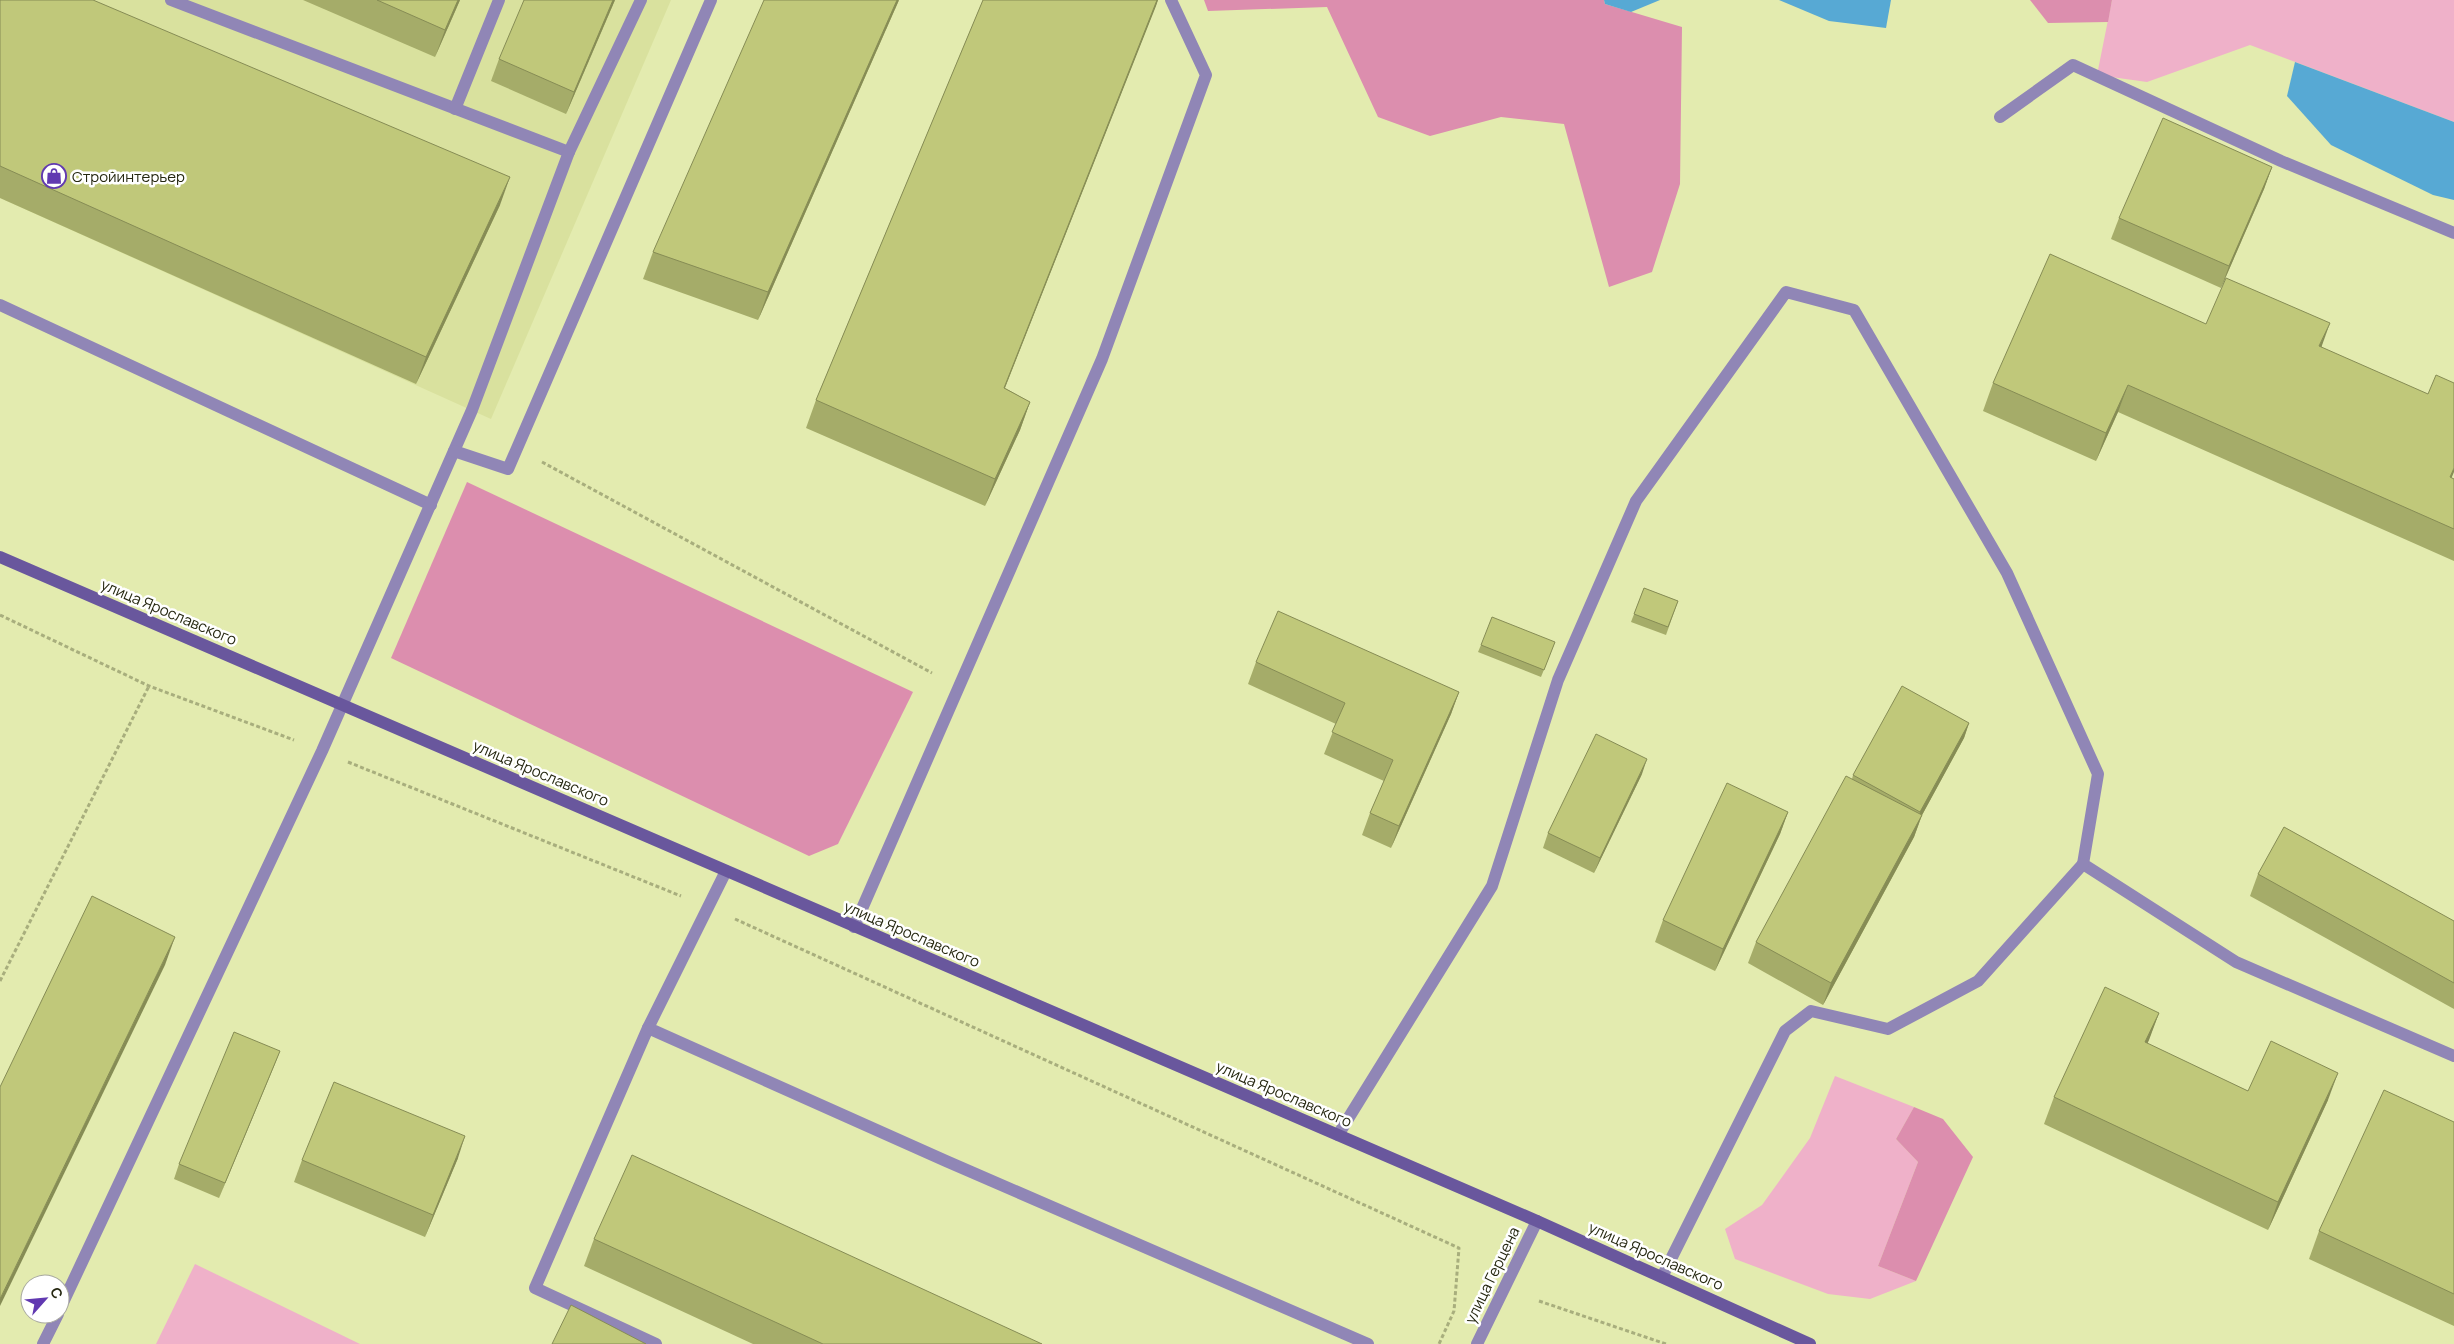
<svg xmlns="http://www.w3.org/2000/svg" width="2454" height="1344" font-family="Manrope,sans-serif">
  <rect width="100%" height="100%" fill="#e3ebaf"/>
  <path fill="#d9e19e" d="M 0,0 L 671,0 L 491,419 L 0,198 Z"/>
  <g fill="#efb1c9">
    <path d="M 2112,0 L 2454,0 L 2454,122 L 2250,45 L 2147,82 L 2097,75 Z"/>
    <path d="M 1835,1076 L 1914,1107 L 1896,1139 L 1918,1162 L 1878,1266 L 1916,1281 L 1870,1299 L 1828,1294 L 1735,1259 L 1725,1229 L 1762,1205 L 1810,1138 Z"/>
    <path d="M 195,1264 L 360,1344 L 156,1344 Z"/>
  </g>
  <g fill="#dc8eae">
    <path d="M 1204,0 L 1604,0 L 1605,4 L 1682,27 L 1680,184 L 1652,272 L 1609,287 L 1564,124 L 1501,117 L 1430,136 L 1378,117 L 1327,7 L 1208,11 Z"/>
    <path d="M 2030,0 L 2112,0 L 2108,22 L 2048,23 Z"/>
    <path d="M 467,482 L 913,692 L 838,844 L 809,856 L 391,658 Z"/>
    <path d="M 1914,1107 L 1943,1119 L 1973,1157 L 1916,1281 L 1878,1266 L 1918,1162 L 1896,1139 Z"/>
  </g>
  <g fill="#57a9d4">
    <path d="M 1604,0 L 1660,0 L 1631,12 L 1605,4 Z"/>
    <path d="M 1779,0 L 1891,0 L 1886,28 L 1829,21 Z"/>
    <path d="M 2295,62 L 2454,122 L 2454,200 L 2433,195 L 2331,145 L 2287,96 Z"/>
  </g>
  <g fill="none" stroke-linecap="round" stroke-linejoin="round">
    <g stroke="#a8ae7d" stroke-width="3" stroke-dasharray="4 2.5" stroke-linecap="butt">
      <path d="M 542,462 L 932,673"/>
      <path d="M 0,615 L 149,686 L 294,740"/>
      <path d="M 348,762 L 681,896"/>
      <path d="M 735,919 L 1459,1248 L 1454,1311 L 1439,1344"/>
      <path d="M 0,981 L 149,686"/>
      <path d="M 1539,1301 L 1666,1344"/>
    </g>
    <g stroke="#9086b6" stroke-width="12">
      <path d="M 171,0 L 569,152"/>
      <path d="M 455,109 L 499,0"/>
      <path d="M 2000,117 L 2073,65 L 2281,161 L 2454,233"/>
      <path d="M 0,305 L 431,505"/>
      <path d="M 726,871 L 648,1028 L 946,1161 L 1368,1344"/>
      <path d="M 854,927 L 1102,359 L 1206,75 L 1171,0"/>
      <path d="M 648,1028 L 535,1288 L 656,1344"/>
      <path d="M 1338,1135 L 1492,886 L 1558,680 L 1636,501 L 1786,292 L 1854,310 L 2007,573 L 2098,774 L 2083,864 L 2236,962 L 2454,1056"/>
      <path d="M 1662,1277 L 1785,1031 L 1811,1011 L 1888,1029 L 1978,981 L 2083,864"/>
      <path d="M 60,1309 L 322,751 L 472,410 L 569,152 L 641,0"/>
      <path d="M 43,1344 L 58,1314"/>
    </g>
    <g stroke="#9086b6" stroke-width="12">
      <path d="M 454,451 L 508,469 L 711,0"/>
      <path d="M 1477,1344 L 1537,1221"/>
    </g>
    <path stroke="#69579d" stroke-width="12" d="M 0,557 L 1537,1221 L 1810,1344"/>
  </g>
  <g fill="#a5ac69">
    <path d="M 0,0 L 500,205 L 416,384 L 0,198 Z"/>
    <path d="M 303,0 L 460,0 L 435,57 Z"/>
    <path d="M 615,0 L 566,114 L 491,81 L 499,59 Z"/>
    <path d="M 899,0 L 758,320 L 643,279 L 653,252 Z"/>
    <path d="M 983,0 L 1158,0 L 1005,388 L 1030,402 L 1020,430 L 985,506 L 806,428 L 816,400 Z"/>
    <path d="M 2272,167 L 2264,189 L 2221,288 L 2111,239 L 2119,218 Z"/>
    <path d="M 2206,324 L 2321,346 L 2452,478 L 2454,479 L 2454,561 L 2118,412 L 2096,461 L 1983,411 L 1993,383 Z"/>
    <path d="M 1644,588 L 1678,601 L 1666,635 L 1631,622 Z"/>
    <path d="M 1555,642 L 1541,677 L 1478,652 L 1481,645 Z"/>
    <path d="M 1256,662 L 1459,692 L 1451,714 L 1391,848 L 1362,835 L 1370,813 L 1384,781 L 1324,754 L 1336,724 L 1248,684 Z"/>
    <path d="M 1969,723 L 1964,738 L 1922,815 L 1914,837 L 1823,1005 L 1748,963 L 1756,942 L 1852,779 L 1853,775 Z"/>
    <path d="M 1642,774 L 1594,873 L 1543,848 L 1548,833 Z"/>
    <path d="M 1788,812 L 1780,834 L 1715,971 L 1655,942 L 1663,920 Z"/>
    <path d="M 2258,874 L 2454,921 L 2454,1009 L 2250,896 Z"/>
    <path d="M 2159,1013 L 2147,1044 L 2248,1091 L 2328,1100 L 2268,1230 L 2044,1124 L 2054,1097 Z"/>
    <path d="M 280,1051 L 274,1066 L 219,1198 L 174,1179 L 179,1164 Z"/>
    <path d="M 2454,1122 L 2454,1326 L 2309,1259 L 2319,1231 Z"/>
    <path d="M 458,1158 L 425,1237 L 294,1182 L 302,1160 Z"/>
    <path d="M 594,1239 L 1042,1344 L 753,1344 L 584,1266 Z"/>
  </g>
  <g fill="#868c55">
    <path d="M 458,0 L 460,0 L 435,57 L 445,30 Z"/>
    <path d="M 613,0 L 615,0 L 566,114 L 574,92 Z"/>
    <path d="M 897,0 L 899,0 L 758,320 L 768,292 Z"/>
    <path d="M 1157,0 L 1158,0 L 1156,6 L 994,415 L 1004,388 Z"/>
    <path d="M 2272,167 L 2264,189 L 2221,288 L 2229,266 Z"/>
    <path d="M 510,177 L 500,205 L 416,384 L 426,357 Z"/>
    <path d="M 2330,323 L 2320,351 L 2319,346 Z"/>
    <path d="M 2128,385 L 2118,412 L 2096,461 L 2106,433 Z"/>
    <path d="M 1030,402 L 1020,430 L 985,506 L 995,479 Z"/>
    <path d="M 2454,468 L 2454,472 L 2440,505 L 2450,477 Z"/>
    <path d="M 1459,692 L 1451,714 L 1391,848 L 1399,826 Z"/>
    <path d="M 1969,723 L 1964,738 L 1915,828 L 1920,812 Z"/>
    <path d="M 1647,759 L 1642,774 L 1594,873 L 1600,858 Z"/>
    <path d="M 1788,812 L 1780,834 L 1715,971 L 1723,949 Z"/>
    <path d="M 1922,815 L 1914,837 L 1823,1005 L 1831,983 Z"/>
    <path d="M 175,937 L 165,965 L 0,1306 L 0,1299 Z"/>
    <path d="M 2159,1013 L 2149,1040 L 2135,1070 L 2145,1042 Z"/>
    <path d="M 280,1051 L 274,1066 L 219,1198 L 225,1183 Z"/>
    <path d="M 2338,1073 L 2328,1100 L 2268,1230 L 2278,1202 Z"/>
    <path d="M 465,1136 L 458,1158 L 425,1237 L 433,1215 Z"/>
  </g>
  <g fill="#c0c87a" stroke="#868c55">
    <path d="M 0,0 L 93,0 L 510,177 L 426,357 L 0,166 Z"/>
    <path d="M 377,0 L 458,0 L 445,30 Z"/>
    <path d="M 524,0 L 613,0 L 574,92 L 499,59 Z"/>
    <path d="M 764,0 L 897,0 L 768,292 L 653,252 Z"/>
    <path d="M 983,0 L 1157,0 L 1004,388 L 1030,402 L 995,479 L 816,400 Z"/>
    <path d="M 2163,118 L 2272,167 L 2229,266 L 2119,218 Z"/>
    <path d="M 2050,254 L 2206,324 L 2226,278 L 2330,323 L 2319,346 L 2428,394 L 2436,375 L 2454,383 L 2454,468 L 2450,477 L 2454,479 L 2454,529 L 2128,385 L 2106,433 L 1993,383 Z"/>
    <path d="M 1644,588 L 1678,601 L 1668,627 L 1634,614 Z"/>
    <path d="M 1278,611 L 1459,692 L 1399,826 L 1370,813 L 1393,760 L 1332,732 L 1345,703 L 1256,662 Z"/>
    <path d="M 1492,617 L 1555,642 L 1544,670 L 1481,645 Z"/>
    <path d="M 1902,686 L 1969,723 L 1920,812 L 1853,775 Z"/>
    <path d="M 1596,734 L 1647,759 L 1600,858 L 1548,833 Z"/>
    <path d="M 1846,776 L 1922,815 L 1831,983 L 1756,942 Z"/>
    <path d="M 1727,783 L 1788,812 L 1723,949 L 1663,920 Z"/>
    <path d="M 2284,827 L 2454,921 L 2454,983 L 2258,874 Z"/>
    <path d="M 92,896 L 175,937 L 0,1299 L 0,1087 Z"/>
    <path d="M 2105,987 L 2159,1013 L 2145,1042 L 2248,1091 L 2271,1041 L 2338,1073 L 2278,1202 L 2054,1097 Z"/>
    <path d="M 234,1032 L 280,1051 L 225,1183 L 179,1164 Z"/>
    <path d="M 334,1082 L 465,1136 L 433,1215 L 302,1160 Z"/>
    <path d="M 2384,1090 L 2454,1122 L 2454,1294 L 2319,1231 Z"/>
    <path d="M 632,1155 L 1042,1344 L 823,1344 L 594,1239 Z"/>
    <path d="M 571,1305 L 646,1344 L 552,1344 Z"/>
  </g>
  <defs>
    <symbol id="shop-ring" viewBox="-11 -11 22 22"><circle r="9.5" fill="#fff" stroke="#6139b1" stroke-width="1.5"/><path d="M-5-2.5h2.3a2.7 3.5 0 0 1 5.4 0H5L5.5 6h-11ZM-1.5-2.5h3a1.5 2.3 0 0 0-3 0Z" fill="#6139b1"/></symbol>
  </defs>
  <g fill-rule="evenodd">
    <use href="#shop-ring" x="40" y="162" width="28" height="28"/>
  </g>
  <g text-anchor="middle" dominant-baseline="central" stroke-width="5" stroke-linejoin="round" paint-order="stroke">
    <g font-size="15" fill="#252710" stroke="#fff" text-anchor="start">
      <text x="72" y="176">Стройинтерьер</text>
    </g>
    <g font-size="15" fill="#252710" stroke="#fff">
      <text transform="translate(169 612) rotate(23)">улица Ярославского</text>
      <text transform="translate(541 773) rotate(23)">улица Ярославского</text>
      <text transform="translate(912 934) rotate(23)">улица Ярославского</text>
      <text transform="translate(1284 1094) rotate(23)">улица Ярославского</text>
      <text transform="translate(1656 1256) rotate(24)">улица Ярославского</text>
      <text transform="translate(1492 1275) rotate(-64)">улица Герцена</text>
    </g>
  </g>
  <g transform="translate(45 1299) rotate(63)"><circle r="24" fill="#ffffff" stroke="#a8a99f"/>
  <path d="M0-4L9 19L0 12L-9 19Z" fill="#6139b1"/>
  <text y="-8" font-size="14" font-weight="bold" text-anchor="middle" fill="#252710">С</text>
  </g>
</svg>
